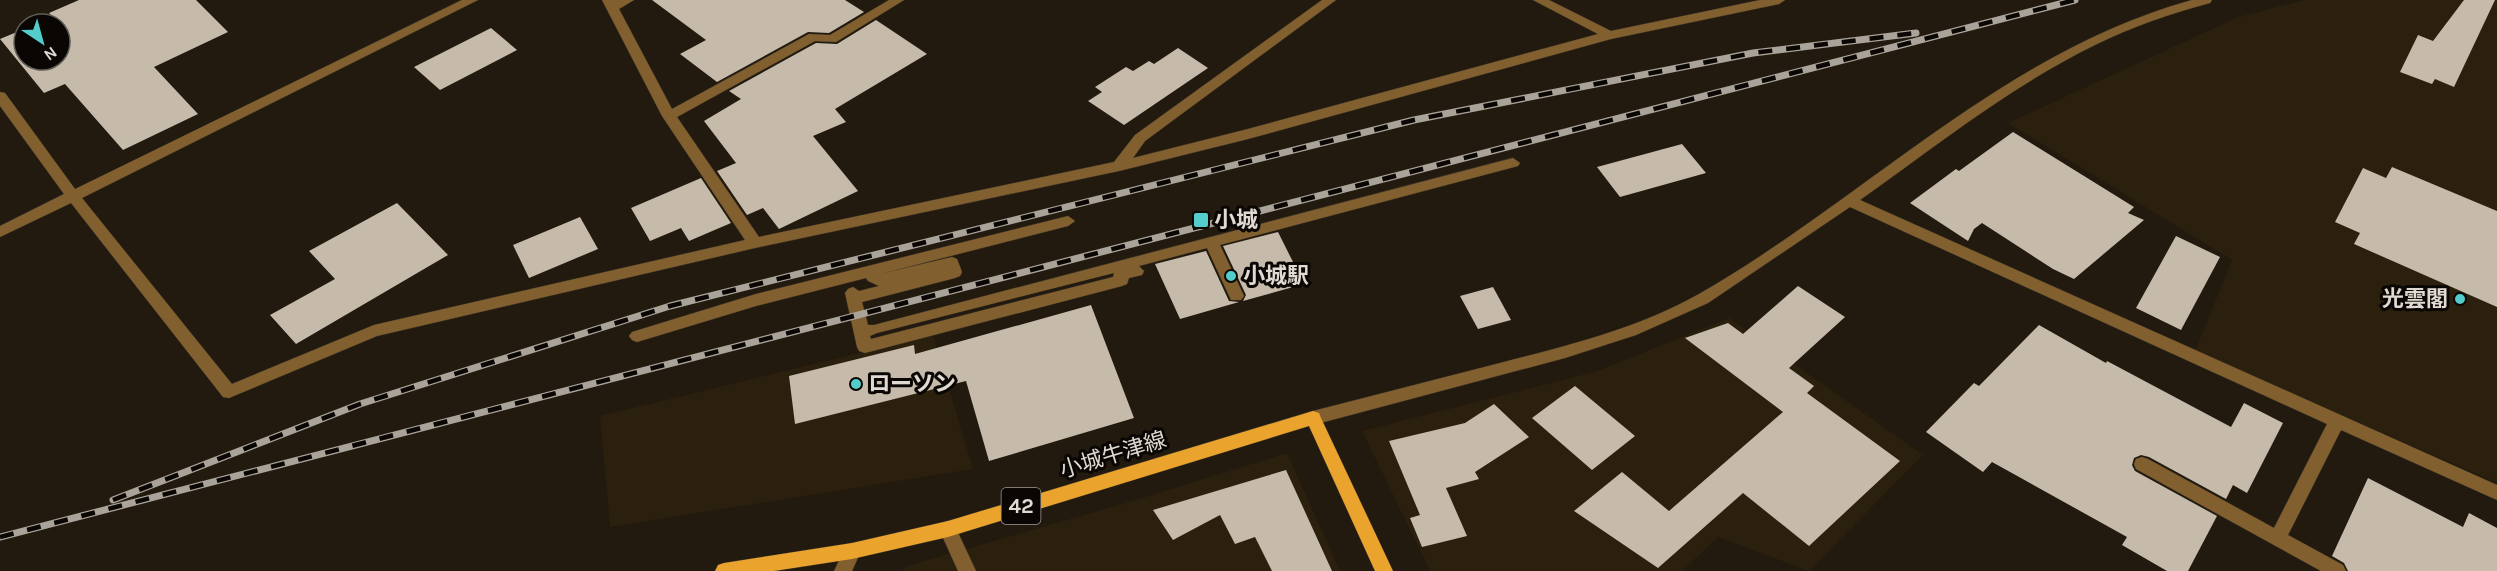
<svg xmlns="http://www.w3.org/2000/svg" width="2497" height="571" font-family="Karla,'Noto Sans JP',sans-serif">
  <rect width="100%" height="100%" fill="#221a0e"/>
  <g fill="#2b1f0d">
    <path d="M 2305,0 L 2497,0 L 2497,483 L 2195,351 L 2232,260 L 2008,123 L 2238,17 Z"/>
    <path d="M 1729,318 L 1923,455 L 1809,571 L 1718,537 L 1682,571 L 1430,571 L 1362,431 L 1597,371 Z"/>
    <path d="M 933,335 L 973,469 L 610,527 L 600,416 Z"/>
    <path d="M 1287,453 L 1340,571 L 902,571 L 907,566 L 1129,502 Z"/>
  </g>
  <g fill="#c6baab">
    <path d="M 79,0 L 196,0 L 228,32 L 154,67 L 198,114 L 123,150 L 65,84 L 44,93 L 0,39 L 24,29 L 24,60 L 60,60 L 60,24 L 35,24 L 52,16 L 49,13 Z"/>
    <path d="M 652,0 L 845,0 L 864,12 L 829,33 L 808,32 L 717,82 L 680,54 L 706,40 Z"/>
    <path d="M 2464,0 L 2495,0 L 2454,87 L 2435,79 L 2432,84 L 2400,72 L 2418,35 L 2433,41 Z"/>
    <path d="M 876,20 L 927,54 L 835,109 L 846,122 L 813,136 L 858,191 L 779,229 L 763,208 L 747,215 L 717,171 L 736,163 L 704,121 L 741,99 L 729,91 L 816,43 L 837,44 Z"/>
    <path d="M 491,28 L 517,50 L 440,90 L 414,67 Z"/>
    <path d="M 1178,48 L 1208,68 L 1124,125 L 1088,101 L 1102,92 L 1095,87 L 1126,67 L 1133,71 L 1149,61 L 1154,64 Z"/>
    <path d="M 2013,132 L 2134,207 L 2128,213 L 2144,220 L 2074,279 L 2053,269 L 1982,223 L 1974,229 L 1968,241 L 1910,203 L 1956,169 L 1959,171 Z"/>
    <path d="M 1682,144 L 1706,173 L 1620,197 L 1597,167 Z"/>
    <path d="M 2392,167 L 2497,211 L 2497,307 L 2354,244 L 2360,233 L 2335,222 L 2363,168 L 2386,178 Z"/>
    <path d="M 701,178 L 731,223 L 689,241 L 681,228 L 650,241 L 631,208 Z"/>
    <path d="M 397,203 L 448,255 L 296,344 L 270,315 L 335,279 L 309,251 Z"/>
    <path d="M 580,217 L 598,249 L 529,278 L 513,245 Z"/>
    <path d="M 1278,232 L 1304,284 L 1243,301 L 1246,295 L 1223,246 Z"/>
    <path d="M 2176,236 L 2220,257 L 2181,330 L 2136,308 Z"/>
    <path d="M 1206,251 L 1229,301 L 1239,302 L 1180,319 L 1155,264 Z"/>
    <path d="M 1798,286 L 1845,317 L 1789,368 L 1814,386 L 1807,393 L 1900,461 L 1809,546 L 1743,493 L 1658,568 L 1574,511 L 1622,472 L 1669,511 L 1783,412 L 1685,338 L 1728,323 L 1743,334 Z"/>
    <path d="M 1493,287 L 1511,320 L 1478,329 L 1460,296 Z"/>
    <path d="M 1091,305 L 1134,418 L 989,461 L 966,381 L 795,424 L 789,376 L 914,345 L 915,354 Z"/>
    <path d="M 2039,325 L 2106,363 L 2107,361 L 2231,427 L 2244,403 L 2283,423 L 2247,493 L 2233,485 L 2226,499 L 2149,457 L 2141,455 L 2134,458 L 2132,465 L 2135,471 L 2217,516 L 2188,571 L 2167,571 L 2122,545 L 2127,537 L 1992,462 L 1983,472 L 1926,432 L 1974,383 L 1979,386 Z"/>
    <path d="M 1575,386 L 1635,436 L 1592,470 L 1532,418 Z"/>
    <path d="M 1494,404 L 1529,437 L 1475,472 L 1479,479 L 1446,488 L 1467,536 L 1422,547 L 1410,518 L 1420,515 L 1389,441 L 1465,423 Z"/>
    <path d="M 1286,470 L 1332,571 L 1272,571 L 1255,537 L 1235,544 L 1220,515 L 1173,540 L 1153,510 Z"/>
    <path d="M 2368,478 L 2463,527 L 2469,513 L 2497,528 L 2497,571 L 2348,571 L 2344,563 L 2332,556 Z"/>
  </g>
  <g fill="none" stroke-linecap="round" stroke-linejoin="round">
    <defs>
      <g id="minor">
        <path d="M 462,0 L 478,0 L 82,198 L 232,384 L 374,325 L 745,240 L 662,116 L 602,0 L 634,0 L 619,9 L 672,109 L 809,34 L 830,35 L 889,0 L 904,0 L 836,42 L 815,41 L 677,117 L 759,237 L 1114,162 L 1135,135 L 1322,0 L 1336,0 L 1145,141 L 1133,158 L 1248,129 L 1598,34 L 1533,0 L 1549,0 L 1611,31 L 1760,0 L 1785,0 L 1779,4 L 1611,39 L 1248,139 L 1119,171 L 755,248 L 377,336 L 229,398 L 223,397 L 71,203 L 0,237 L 0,226 L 64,194 L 0,106 L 0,92 L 5,93 L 75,189 Z"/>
        <path d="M 2192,0 L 2212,0 L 2210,3 C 2172,13 2131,27 2095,45 C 2011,86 1936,146 1860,200 L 2497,485 L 2497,500 L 2341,430 L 2288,535 L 2343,565 L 2346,571 L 2321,571 L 2136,469 L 2134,464 L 2136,459 L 2142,457 L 2148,459 L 2274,528 L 2327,424 L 1850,207 L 1708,303 L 1636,335 L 1565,358 L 1313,425 L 1307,423 L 1305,418 L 1307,413 L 1313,411 C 1377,395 1440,378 1504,362 C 1570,345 1639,328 1699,294 C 1865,199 2003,52 2192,0 Z"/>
        <path d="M 1513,158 L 1520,163 L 1518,166 L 1220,245 L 1244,296 L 1241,300 L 1231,300 L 1207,248 L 1139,266 L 1144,271 L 1142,275 L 1129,278 L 1127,284 L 1122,286 L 865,353 L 859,351 L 857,347 L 845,293 L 848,289 L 853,287 L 859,291 L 879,286 L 868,281 L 866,278 L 756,306 L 637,342 L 632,340 L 629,336 L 632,332 L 756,294 L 1068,216 L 1075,221 L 1068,226 L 880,274 L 952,257 L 957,259 L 962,272 L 960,276 L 955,278 L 862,302 L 868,325 L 874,325 ZM 1114,273 L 1113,277 L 871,339 L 870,336 L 877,333 Z"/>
        <path d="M 948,521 L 954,524 L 976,571 L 958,571 L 939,529 L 942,524 Z"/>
        <path d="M 852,543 L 858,546 L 861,551 L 852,571 L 834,571 L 846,546 Z"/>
      </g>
      <path id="major" d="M 1313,411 L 1319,413 L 1321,418 L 1393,571 L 1375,571 L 1309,426 L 948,537 L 852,559 L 774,571 L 715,571 L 718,565 L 724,563 L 852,543 L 948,521 Z"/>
    </defs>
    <use href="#minor" stroke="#3d352a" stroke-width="1"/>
    <use href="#major" stroke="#3d352a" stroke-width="1"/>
    <use href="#minor" fill="#815f2e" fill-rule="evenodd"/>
    <use href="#major" fill="#eaa32d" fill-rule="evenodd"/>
    <defs>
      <g id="rail">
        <path d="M 113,500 L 360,404 L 670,306 L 1414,120 L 1753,53 L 1916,33"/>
        <path d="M 0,537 L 2075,0"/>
      </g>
    </defs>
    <use href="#rail" stroke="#a9a39a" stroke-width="7"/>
    <use href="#rail" stroke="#090603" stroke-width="4.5" stroke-dasharray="14" stroke-linecap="butt"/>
  </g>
  <g fill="#52cdcc" stroke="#090603" stroke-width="2">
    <rect x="1193" y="212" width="16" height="16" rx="3"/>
    <circle cx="1231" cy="276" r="6"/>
    <circle cx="2460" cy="299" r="6"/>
    <circle cx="856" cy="384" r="6"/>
  </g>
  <g text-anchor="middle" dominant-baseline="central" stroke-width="6" stroke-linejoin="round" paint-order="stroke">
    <rect fill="#090603" stroke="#a09a95" stroke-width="1.5" x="1001.5" y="488" width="39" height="36" rx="4.5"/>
    <g font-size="21" font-weight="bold" fill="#e0dad3">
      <text x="1021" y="506">42</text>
    </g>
    <g font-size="22" font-weight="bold" fill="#e0dad3" stroke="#090603" text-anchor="start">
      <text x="1214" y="220">小城</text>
      <text x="1243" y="276">小城駅</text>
      <text x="2448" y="299" text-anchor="end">光雲閣</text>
      <text x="868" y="384">ローソン</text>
    </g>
    <g font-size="22" fill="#e0dad3" stroke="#090603">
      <text transform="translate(1113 455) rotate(-17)">小城牛津線</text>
    </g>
  </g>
  <g transform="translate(42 42) rotate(144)"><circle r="28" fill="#090603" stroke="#5f5b56" stroke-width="1.5"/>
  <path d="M0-4.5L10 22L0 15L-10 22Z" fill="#52cdcc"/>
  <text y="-9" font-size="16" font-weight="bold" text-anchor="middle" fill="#e0dad3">N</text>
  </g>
</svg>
